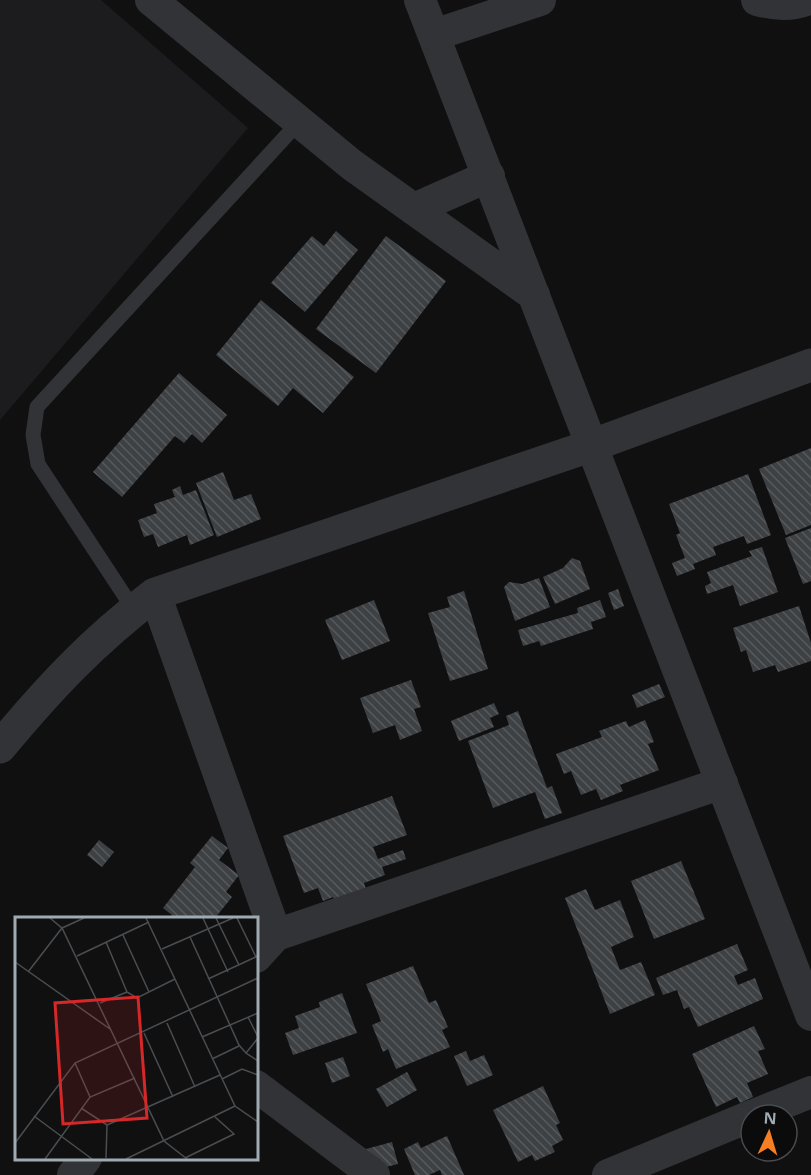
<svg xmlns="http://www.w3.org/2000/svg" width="811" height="1175" font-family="'Noto Sans',sans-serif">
  <defs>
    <pattern id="building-back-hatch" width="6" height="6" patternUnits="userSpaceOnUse" patternTransform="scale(1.5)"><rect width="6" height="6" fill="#3e4144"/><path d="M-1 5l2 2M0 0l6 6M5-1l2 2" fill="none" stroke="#575a5d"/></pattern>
  </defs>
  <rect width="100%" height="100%" fill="#101011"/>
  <path fill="#1c1c1e" d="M 0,0 L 101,0 L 248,128 L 0,420 Z"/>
  <g fill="url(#building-back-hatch)">
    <path d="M 336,231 L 358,250 L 305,312 L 271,283 L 312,236 L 324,246 Z"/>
    <path d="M 386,236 L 446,281 L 376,373 L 316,329 Z"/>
    <path d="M 261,300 L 354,377 L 323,413 L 293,388 L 278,406 L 216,355 Z"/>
    <path d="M 179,373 L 227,415 L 202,443 L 192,434 L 184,443 L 175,436 L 122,497 L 93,472 Z"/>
    <path d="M 811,448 L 811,525 L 786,535 L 759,469 Z"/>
    <path d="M 223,472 L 234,500 L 251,494 L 261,519 L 217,537 L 196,483 Z"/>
    <path d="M 748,474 L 771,535 L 747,544 L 744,536 L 713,547 L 716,555 L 693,564 L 695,569 L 677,576 L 672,563 L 685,558 L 676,535 L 680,533 L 669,504 Z"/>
    <path d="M 180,486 L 183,495 L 196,490 L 214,535 L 190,545 L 187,535 L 158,547 L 153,534 L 144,537 L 138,520 L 157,513 L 154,504 L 175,497 L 172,490 Z"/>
    <path d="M 811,528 L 811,581 L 803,584 L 785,538 Z"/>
    <path d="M 762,547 L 778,592 L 740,606 L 733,585 L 707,594 L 705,586 L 711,583 L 707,572 L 752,556 L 749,551 Z"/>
    <path d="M 572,558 L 580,561 L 590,589 L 555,604 L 543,577 L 563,568 Z"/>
    <path d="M 539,578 L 550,607 L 515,621 L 504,587 L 509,582 L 522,584 Z"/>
    <path d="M 618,589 L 624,606 L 614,610 L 608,593 Z"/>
    <path d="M 464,591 L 488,669 L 450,681 L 428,613 L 450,607 L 447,597 Z"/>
    <path d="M 374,600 L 390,641 L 342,660 L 325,620 Z"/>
    <path d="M 600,600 L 606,617 L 591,622 L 593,629 L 541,646 L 539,641 L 523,646 L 518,630 L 578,613 L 577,608 Z"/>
    <path d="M 799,606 L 811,643 L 811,661 L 778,672 L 775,665 L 753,672 L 746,650 L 741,652 L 733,628 Z"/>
    <path d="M 411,680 L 421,707 L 414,709 L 422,731 L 400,740 L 395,725 L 373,733 L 360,698 Z"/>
    <path d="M 659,684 L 665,697 L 637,708 L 632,695 Z"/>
    <path d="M 494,703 L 499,714 L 490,718 L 494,727 L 459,741 L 451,721 Z"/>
    <path d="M 518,711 L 547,788 L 552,786 L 562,813 L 545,819 L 535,792 L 493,808 L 468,741 L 509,725 L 506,716 Z"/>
    <path d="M 645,720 L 654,742 L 648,744 L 659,770 L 620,785 L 623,791 L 601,800 L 596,789 L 581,795 L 571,771 L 564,774 L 556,754 L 602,737 L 599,731 L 626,721 L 629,727 Z"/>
    <path d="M 392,796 L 407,835 L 373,847 L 378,859 L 403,850 L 406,859 L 382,867 L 385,875 L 364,883 L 367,892 L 336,904 L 333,897 L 323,901 L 318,888 L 304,893 L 283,836 Z"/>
    <path d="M 212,836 L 228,848 L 219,860 L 239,875 L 226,892 L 232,897 L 215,918 L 169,918 L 172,915 L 163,908 L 195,867 L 190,863 Z"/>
    <path d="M 99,840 L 114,852 L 102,867 L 87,855 Z"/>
    <path d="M 681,861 L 705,919 L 654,939 L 631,881 Z"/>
    <path d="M 586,889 L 595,910 L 620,900 L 634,937 L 611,947 L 620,970 L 641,962 L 655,995 L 610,1014 L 565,898 Z"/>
    <path d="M 737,944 L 748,970 L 734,976 L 738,985 L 755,978 L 763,999 L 698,1027 L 689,1007 L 684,1009 L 677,990 L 663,995 L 656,978 Z"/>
    <path d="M 413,966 L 429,1003 L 436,1000 L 448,1027 L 442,1030 L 450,1047 L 396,1069 L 388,1049 L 383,1052 L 372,1025 L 381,1021 L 366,984 Z"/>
    <path d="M 342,993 L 357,1033 L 293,1055 L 285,1033 L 299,1028 L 295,1016 L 320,1007 L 319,1002 Z"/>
    <path d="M 754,1026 L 765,1049 L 758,1051 L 768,1074 L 747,1083 L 753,1097 L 740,1103 L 737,1097 L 716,1107 L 692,1054 Z"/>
    <path d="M 466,1051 L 470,1061 L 484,1055 L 493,1075 L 467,1086 L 454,1056 Z"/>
    <path d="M 343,1057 L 350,1076 L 332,1083 L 325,1063 Z"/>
    <path d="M 407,1072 L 417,1090 L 387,1107 L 376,1089 Z"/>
    <path d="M 543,1086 L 560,1123 L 556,1125 L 563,1140 L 552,1146 L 555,1152 L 535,1161 L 532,1155 L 518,1162 L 493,1110 Z"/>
    <path d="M 447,1136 L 464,1175 L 442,1175 L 440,1170 L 429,1175 L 415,1175 L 404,1149 L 418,1142 L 421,1148 Z"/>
    <path d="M 392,1142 L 398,1164 L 382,1168 L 380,1159 L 370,1162 L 366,1149 Z"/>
  </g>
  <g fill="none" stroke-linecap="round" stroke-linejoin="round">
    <path stroke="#313336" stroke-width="15" d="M 134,610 L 38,464 L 33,435 L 37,407 L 299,122"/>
    <g stroke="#313336" stroke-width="32">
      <path d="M 151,0 L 352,165 L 534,295"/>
      <path d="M 420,0 L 811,1015"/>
      <path d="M 757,0 C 772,4 791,6 806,0"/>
      <path d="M 434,35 L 540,0"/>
      <path d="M 414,209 L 489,176"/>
      <path d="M 155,594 L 276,935"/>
      <path d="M 256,957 L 276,935 L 722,783"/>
      <path d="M 256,1086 L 374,1175"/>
      <path d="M 754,1115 L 811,1092"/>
      <path d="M 73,1175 L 86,1158"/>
      <path d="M 608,1175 L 751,1116"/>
    </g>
    <path stroke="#313336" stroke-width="33" d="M 0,747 C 50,687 93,641 155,594 L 593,445 L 811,365"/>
  </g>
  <g transform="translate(15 917)">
    <rect width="243" height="243" fill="#101011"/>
    <path fill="none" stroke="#4a4e51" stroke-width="1.5" d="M 35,1 L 47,11 L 69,1M 131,1 L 220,189 L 243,205M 188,1 L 213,55M 201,1 L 224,48M 222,1 L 241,40M 108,18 L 134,75M 175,20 L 224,128 L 231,136M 147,32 L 218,1M 62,39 L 134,5M 0,45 L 95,112M 13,55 L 47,11 L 149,224 L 172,242M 193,62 L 243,39M 112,75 L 122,81 L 160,62M 85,86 L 112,75 L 91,25M 233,100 L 243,120M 152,106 L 180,170M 129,116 L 158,180M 187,120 L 243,96M 243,121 L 231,136 L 243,144M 197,142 L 224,129M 60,146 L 75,180M 207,162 L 227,152 L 243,158M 66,191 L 92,208 L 91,241M 19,199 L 77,242M 92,208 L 205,158M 0,226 L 60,146 L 243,61M 170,241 L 219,217 L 200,200M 30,242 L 75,180 L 120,161M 111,242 L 220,189"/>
    <path fill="#d62828" fill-opacity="0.15" stroke="#d62828" stroke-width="3" d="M 123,80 L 132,201 L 48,207 L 40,86 Z"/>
    <rect width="243" height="243" fill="none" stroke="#a0aab2" stroke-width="3"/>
  </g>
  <g transform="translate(769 1133) rotate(4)"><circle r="28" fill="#0b0b0c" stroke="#474b4e" stroke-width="1.5"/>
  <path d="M0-4.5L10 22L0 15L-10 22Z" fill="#f67e23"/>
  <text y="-9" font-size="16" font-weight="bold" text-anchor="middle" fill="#a0aab2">N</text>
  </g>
</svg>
